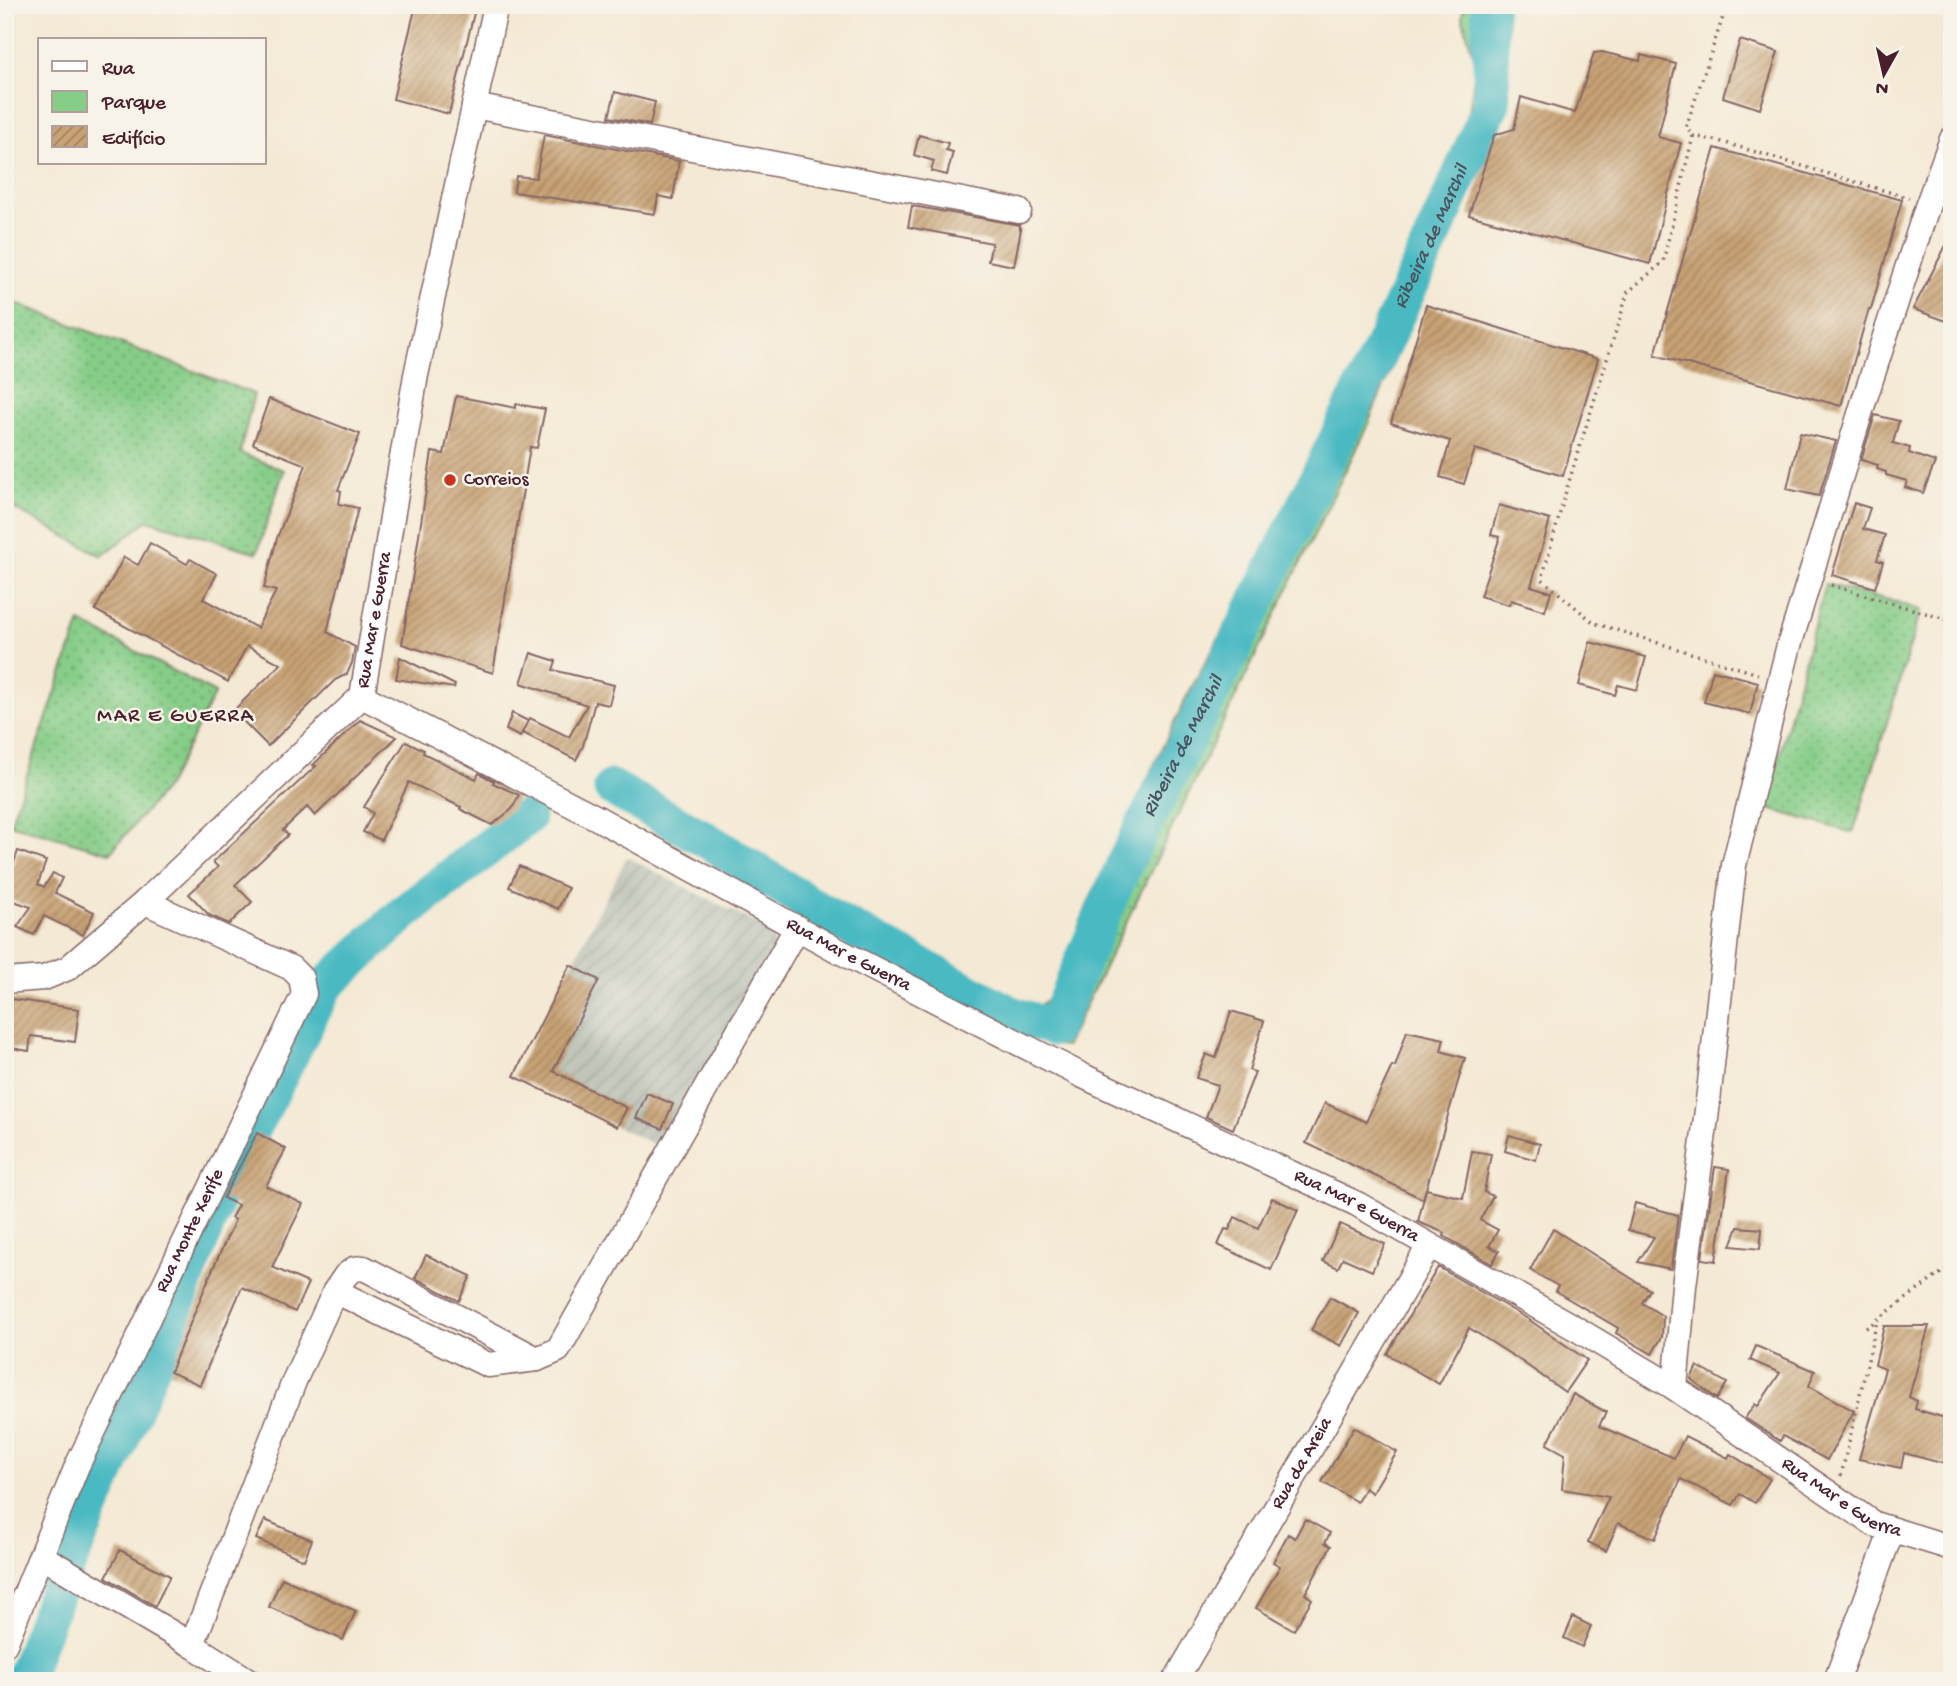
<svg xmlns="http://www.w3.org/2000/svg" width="1957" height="1686" font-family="'Gochi Hand',sans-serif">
  <defs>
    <pattern id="industrial-furrows" width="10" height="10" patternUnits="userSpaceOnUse" patternTransform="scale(1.75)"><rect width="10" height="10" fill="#c1c6ba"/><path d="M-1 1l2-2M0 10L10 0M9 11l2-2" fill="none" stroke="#a7aaa0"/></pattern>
    <pattern id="green-dots" width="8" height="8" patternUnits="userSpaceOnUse" patternTransform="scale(1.75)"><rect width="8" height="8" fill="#86cd88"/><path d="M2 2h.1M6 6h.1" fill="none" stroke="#70a66f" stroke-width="1.8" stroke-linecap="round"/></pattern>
    <pattern id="building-hatch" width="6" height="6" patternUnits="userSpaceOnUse" patternTransform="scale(1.75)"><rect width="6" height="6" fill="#c7a274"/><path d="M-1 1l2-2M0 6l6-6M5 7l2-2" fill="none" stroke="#a4835f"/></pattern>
  </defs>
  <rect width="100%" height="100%" fill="#f7f3e8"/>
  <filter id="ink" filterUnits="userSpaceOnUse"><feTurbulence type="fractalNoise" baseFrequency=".0143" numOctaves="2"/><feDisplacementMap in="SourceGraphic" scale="14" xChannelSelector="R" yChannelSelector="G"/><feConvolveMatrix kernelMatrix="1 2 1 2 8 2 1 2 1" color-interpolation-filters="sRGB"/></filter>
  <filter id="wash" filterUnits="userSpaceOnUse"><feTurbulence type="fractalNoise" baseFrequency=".00686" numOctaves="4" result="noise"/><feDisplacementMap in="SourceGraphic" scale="28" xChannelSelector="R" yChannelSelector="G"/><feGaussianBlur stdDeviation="1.57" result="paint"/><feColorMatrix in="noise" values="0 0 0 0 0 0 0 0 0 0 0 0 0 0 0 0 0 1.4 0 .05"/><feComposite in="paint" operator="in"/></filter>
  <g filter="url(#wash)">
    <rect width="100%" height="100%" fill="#f4e9d4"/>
    <path fill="url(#industrial-furrows)" d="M 627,857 L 765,928 L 774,940 L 773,953 L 665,1150 L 514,1076 Z"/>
    <g fill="url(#green-dots)" stroke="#68765a" stroke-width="2">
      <path d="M 1464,5 L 1502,5 L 1507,83 L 1498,120 L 1454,214 L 1423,293 L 1367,426 L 1066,1046 L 1050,1045 L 1026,1036 L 1035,1009 L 1051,996 L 1089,901 L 1186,698 L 1284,518 L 1403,269 L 1469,111 L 1476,65 L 1462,16 Z"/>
      <path d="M 5,299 L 254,394 L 240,453 L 284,470 L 257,553 L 148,520 L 102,556 L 5,504 Z"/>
      <path d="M 1825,584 L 1893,601 L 1921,610 L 1854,831 L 1850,832 L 1765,808 Z"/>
      <path d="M 80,622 L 215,693 L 168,785 L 110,853 L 10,824 Z"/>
    </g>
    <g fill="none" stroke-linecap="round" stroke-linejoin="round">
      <g stroke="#4ab9c2" stroke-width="37">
        <path id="s1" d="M 612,788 L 705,839 L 837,921 L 1013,1015 L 1054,1028 L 1126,860 L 1228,660 L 1372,368 L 1430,243 L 1492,103 L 1489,5"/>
        <path d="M 23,1681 L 60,1583 L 167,1331 L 226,1173 L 267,1101 L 325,986 L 403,914 L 527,817"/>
      </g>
    </g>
    <g id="blocks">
      <g fill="url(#building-hatch)">
        <path d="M 416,5 L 476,5 L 449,114 L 393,99 Z"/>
        <path d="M 1740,40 L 1778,52 L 1760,109 L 1723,97 Z"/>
        <path d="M 1602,52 L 1640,61 L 1641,55 L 1676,64 L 1658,137 L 1681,143 L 1650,264 L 1469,215 L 1494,135 L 1514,129 L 1521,97 L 1575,113 L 1594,53 Z"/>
        <path d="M 615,92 L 655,102 L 650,125 L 609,117 Z"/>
        <path d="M 544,135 L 679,161 L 673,199 L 658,196 L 655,214 L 514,192 L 516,176 L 536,178 Z"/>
        <path d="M 919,135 L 948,143 L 946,150 L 953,152 L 947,175 L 931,171 L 934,161 L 914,155 Z"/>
        <path d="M 1715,148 L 1902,200 L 1871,309 L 1869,309 L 1841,406 L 1655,355 Z"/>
        <path d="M 912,206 L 1020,225 L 1020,229 L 1021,229 L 1014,266 L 988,261 L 992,243 L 908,227 Z"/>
        <path d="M 1952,234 L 1952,323 L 1913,309 Z"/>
        <path d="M 1426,305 L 1598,359 L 1563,476 L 1475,449 L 1464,484 L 1440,477 L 1450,441 L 1391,423 Z"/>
        <path d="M 456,396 L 516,408 L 516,404 L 545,409 L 537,448 L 530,447 L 493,673 L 402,644 L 432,452 L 444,454 Z"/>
        <path d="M 269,399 L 360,434 L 338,490 L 341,491 L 339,504 L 358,508 L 327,632 L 355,647 L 352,663 L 347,674 L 335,680 L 268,746 L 233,711 L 281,664 L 247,646 L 228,682 L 95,610 L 124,557 L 138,565 L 150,543 L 187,564 L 190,559 L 217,574 L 203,599 L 257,628 L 276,591 L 264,588 L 277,538 L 306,465 L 253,444 Z"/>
        <path d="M 1875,415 L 1899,421 L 1893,443 L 1910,448 L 1909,453 L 1935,462 L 1923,493 L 1905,487 L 1907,481 L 1886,475 L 1886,472 L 1877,469 L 1878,465 L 1861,460 Z"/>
        <path d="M 1800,433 L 1836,441 L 1819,496 L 1787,489 Z"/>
        <path d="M 1854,503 L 1870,508 L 1863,529 L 1885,535 L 1877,560 L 1883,562 L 1875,588 L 1832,575 Z"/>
        <path d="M 1499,505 L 1550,520 L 1531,586 L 1551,592 L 1545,611 L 1511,600 L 1509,605 L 1480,596 L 1500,537 L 1491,535 Z"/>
        <path d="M 1590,642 L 1646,657 L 1637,690 L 1618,685 L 1615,695 L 1579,685 Z"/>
        <path d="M 531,653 L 556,661 L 553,670 L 614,685 L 609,705 L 595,702 L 583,746 L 576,760 L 523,733 L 530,718 L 569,737 L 587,705 L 521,683 Z"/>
        <path d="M 400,657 L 455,685 L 454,688 L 396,679 Z"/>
        <path d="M 1713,670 L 1758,682 L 1750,714 L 1704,702 Z"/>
        <path d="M 512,713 L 528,721 L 520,737 L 506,730 Z"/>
        <path d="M 360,720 L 397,737 L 315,816 L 307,807 L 283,830 L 288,835 L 235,885 L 252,902 L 229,924 L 209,915 L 189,894 L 218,867 L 213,862 L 316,766 L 313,765 Z"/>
        <path d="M 406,741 L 424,750 L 423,753 L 476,779 L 479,773 L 494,781 L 493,783 L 519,795 L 512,809 L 492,825 L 460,809 L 461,807 L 409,782 L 381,840 L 363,832 L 373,813 L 364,807 Z"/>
        <path d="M 18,851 L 46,861 L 38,884 L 44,887 L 53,873 L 62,878 L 55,893 L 94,912 L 83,935 L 44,916 L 34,935 L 17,927 L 31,907 L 5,898 L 5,888 Z"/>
        <path d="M 519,866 L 568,888 L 558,909 L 509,887 Z"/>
        <path d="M 570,965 L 599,980 L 553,1071 L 627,1108 L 617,1127 L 514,1076 Z"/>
        <path d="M 5,998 L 79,1009 L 75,1042 L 31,1036 L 29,1051 L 5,1047 Z"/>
        <path d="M 1231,1011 L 1264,1021 L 1249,1070 L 1255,1072 L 1233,1129 L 1206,1117 L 1218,1085 L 1196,1078 L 1206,1054 L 1216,1058 Z"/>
        <path d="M 1407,1031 L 1444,1039 L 1441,1051 L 1465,1058 L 1423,1199 L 1306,1143 L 1325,1103 L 1366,1122 L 1392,1066 L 1395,1067 Z"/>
        <path d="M 647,1093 L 673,1104 L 662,1129 L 636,1118 Z"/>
        <path d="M 257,1133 L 286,1149 L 266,1186 L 303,1204 L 272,1267 L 308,1283 L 295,1312 L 242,1287 L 200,1385 L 170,1372 L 211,1273 L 235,1220 L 231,1218 L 238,1205 L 223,1198 Z"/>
        <path d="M 1509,1135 L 1540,1144 L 1536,1160 L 1505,1151 Z"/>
        <path d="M 1472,1151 L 1491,1154 L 1484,1192 L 1493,1196 L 1480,1220 L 1498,1230 L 1489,1246 L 1499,1251 L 1492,1264 L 1444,1236 L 1445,1233 L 1418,1222 L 1426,1189 L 1463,1198 Z"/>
        <path d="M 1715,1167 L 1729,1169 L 1716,1261 L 1702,1259 Z"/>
        <path d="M 1272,1198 L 1298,1210 L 1271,1270 L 1218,1245 L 1225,1229 L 1229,1230 L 1235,1217 L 1258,1228 Z"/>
        <path d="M 1635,1203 L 1678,1215 L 1671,1269 L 1638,1262 L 1654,1237 L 1628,1230 Z"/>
        <path d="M 1340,1224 L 1385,1244 L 1372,1271 L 1343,1258 L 1338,1268 L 1323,1261 Z"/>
        <path d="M 1738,1227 L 1762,1229 L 1760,1249 L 1731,1246 Z"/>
        <path d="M 1553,1229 L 1650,1290 L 1642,1303 L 1663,1316 L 1662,1337 L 1652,1354 L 1616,1333 L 1618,1328 L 1555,1291 L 1558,1286 L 1530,1270 Z"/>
        <path d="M 426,1255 L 471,1276 L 459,1301 L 415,1278 Z"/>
        <path d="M 1438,1267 L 1528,1319 L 1587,1360 L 1565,1392 L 1518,1359 L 1469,1328 L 1439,1384 L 1387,1354 Z"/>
        <path d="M 1330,1297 L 1359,1313 L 1341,1346 L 1311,1330 Z"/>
        <path d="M 1884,1326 L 1929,1326 L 1909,1397 L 1917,1401 L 1915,1409 L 1952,1420 L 1952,1466 L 1904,1453 L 1901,1468 L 1859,1459 L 1885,1369 L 1875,1365 Z"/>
        <path d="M 1756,1346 L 1815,1371 L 1809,1386 L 1854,1411 L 1827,1460 L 1783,1436 L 1780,1441 L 1745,1418 L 1755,1404 L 1758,1406 L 1780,1373 L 1750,1360 Z"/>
        <path d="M 1697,1366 L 1727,1383 L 1717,1399 L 1691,1379 Z"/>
        <path d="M 1573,1394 L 1606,1412 L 1599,1426 L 1674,1458 L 1685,1436 L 1728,1458 L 1730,1454 L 1770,1479 L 1755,1503 L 1740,1494 L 1733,1505 L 1681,1479 L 1655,1539 L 1618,1523 L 1606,1551 L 1588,1542 L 1609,1497 L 1562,1489 L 1565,1454 L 1547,1444 Z"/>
        <path d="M 1354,1427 L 1397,1452 L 1372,1493 L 1365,1488 L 1357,1502 L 1322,1482 Z"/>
        <path d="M 1305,1519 L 1330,1533 L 1325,1543 L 1331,1546 L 1305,1594 L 1312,1599 L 1294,1630 L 1256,1608 L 1280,1566 L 1273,1562 L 1288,1534 L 1295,1538 Z"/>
        <path d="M 265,1520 L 312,1540 L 304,1560 L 256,1539 Z"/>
        <path d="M 120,1550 L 170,1576 L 155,1606 L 106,1577 Z"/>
        <path d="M 282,1578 L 356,1611 L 343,1640 L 269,1607 Z"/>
        <path d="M 1573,1617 L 1591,1626 L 1582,1647 L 1564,1638 Z"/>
      </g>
    </g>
  </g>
  <g filter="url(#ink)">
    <use href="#blocks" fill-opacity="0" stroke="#866666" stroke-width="2"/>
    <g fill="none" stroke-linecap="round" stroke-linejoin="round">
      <defs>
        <g id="minor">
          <path d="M 474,106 L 1019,211"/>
          <path id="s2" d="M 362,696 L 599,819 L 837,950 L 1083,1076 L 1357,1204 L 1575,1328 L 1675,1388 L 1874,1524 L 1952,1548"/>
          <path id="s3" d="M 362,696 L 416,375 L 496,5"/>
          <path d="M 5,981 L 44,978 L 68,968 L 145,902 L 362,696"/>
          <path d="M 335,1291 L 488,1365 L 537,1359 L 558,1350 L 797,927"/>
          <path d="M 1675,1388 L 1684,1286 L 1707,1110 L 1734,865 L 1788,649 L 1863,404 L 1928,204 L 1952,139"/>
          <path d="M 41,1556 L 192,1645"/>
          <path id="s4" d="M 5,1644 L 77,1466 L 304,994 L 301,978 L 291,968 L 145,902"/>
          <path d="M 249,1681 L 192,1645 L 295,1379 L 335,1291 L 346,1275 L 354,1269 L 364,1268 L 537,1359"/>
          <path id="s5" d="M 1175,1681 L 1429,1246"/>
          <path d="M 1836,1681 L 1892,1530"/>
        </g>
      </defs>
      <use href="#minor" stroke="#866666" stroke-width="27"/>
      <g stroke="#866666" stroke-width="3.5" stroke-dasharray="2 5" stroke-linecap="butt">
        <path d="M 1727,5 L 1686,127 L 1693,136 L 1719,141 L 1909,198"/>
        <path d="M 1693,136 L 1663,262 L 1628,292 L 1566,491 L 1542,579 L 1594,623 L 1758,674"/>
        <path d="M 1831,585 L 1952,621"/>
        <path d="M 1866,1328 L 1952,1265"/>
        <path d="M 1841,1476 L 1877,1321"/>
      </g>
      <use href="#minor" stroke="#fff" stroke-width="24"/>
    </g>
  </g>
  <circle fill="#c8321e" stroke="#f7f3e8" stroke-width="2.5" cx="450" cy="480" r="7"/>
  <g text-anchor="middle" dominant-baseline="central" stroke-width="5" stroke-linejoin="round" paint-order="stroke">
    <g font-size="19" fill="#4a1f2b" stroke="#f7f3e8" text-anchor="start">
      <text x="464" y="480">Correios</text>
    </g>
    <g font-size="19" fill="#4a1f2b" stroke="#f7f3e8">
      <text stroke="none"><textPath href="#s3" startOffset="77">Rua Mar e Guerra</textPath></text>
      <text stroke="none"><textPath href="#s2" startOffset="551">Rua Mar e Guerra</textPath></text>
      <text stroke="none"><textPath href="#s2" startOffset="1118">Rua Mar e Guerra</textPath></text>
      <text stroke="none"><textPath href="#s4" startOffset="453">Rua Monte Xerife</textPath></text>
      <text stroke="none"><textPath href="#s5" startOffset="252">Rua da Areia</textPath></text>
      <text stroke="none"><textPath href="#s2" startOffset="1685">Rua Mar e Guerra</textPath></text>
    </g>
    <g font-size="21" font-style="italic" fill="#4a5560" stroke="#f7f3e8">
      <text stroke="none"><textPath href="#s1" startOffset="1381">Ribeira de Marchil</textPath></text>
      <text stroke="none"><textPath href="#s1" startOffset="814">Ribeira de Marchil</textPath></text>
    </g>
    <g font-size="21" letter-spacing="2" fill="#4a1f2b" stroke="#f7f3e8">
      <text x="176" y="717">MAR E GUERRA</text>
    </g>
  </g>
  <rect width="1957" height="1686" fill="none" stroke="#f7f3e8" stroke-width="28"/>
  <rect x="38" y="38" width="228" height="126" fill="#f7f3e8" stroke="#b29e9c" stroke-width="2"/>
  <rect x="52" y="61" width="35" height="10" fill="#ffffff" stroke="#b29e9c" stroke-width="2"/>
  <text x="102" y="74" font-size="21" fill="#4a1f2b">Rua</text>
  <rect x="52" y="91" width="35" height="21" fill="#86cd88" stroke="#b29e9c" stroke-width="2"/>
  <text x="102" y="108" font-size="21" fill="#4a1f2b">Parque</text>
  <rect x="52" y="126" width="35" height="21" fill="url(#building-hatch)" stroke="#b29e9c" stroke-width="2"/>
  <text x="102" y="144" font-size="21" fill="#4a1f2b">Edifício</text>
  <g transform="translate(1884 74) rotate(188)" stroke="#f7f3e8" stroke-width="5" paint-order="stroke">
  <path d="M0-5L12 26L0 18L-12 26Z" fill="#4a1f2b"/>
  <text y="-10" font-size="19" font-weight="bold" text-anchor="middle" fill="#4a1f2b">N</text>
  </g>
</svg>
